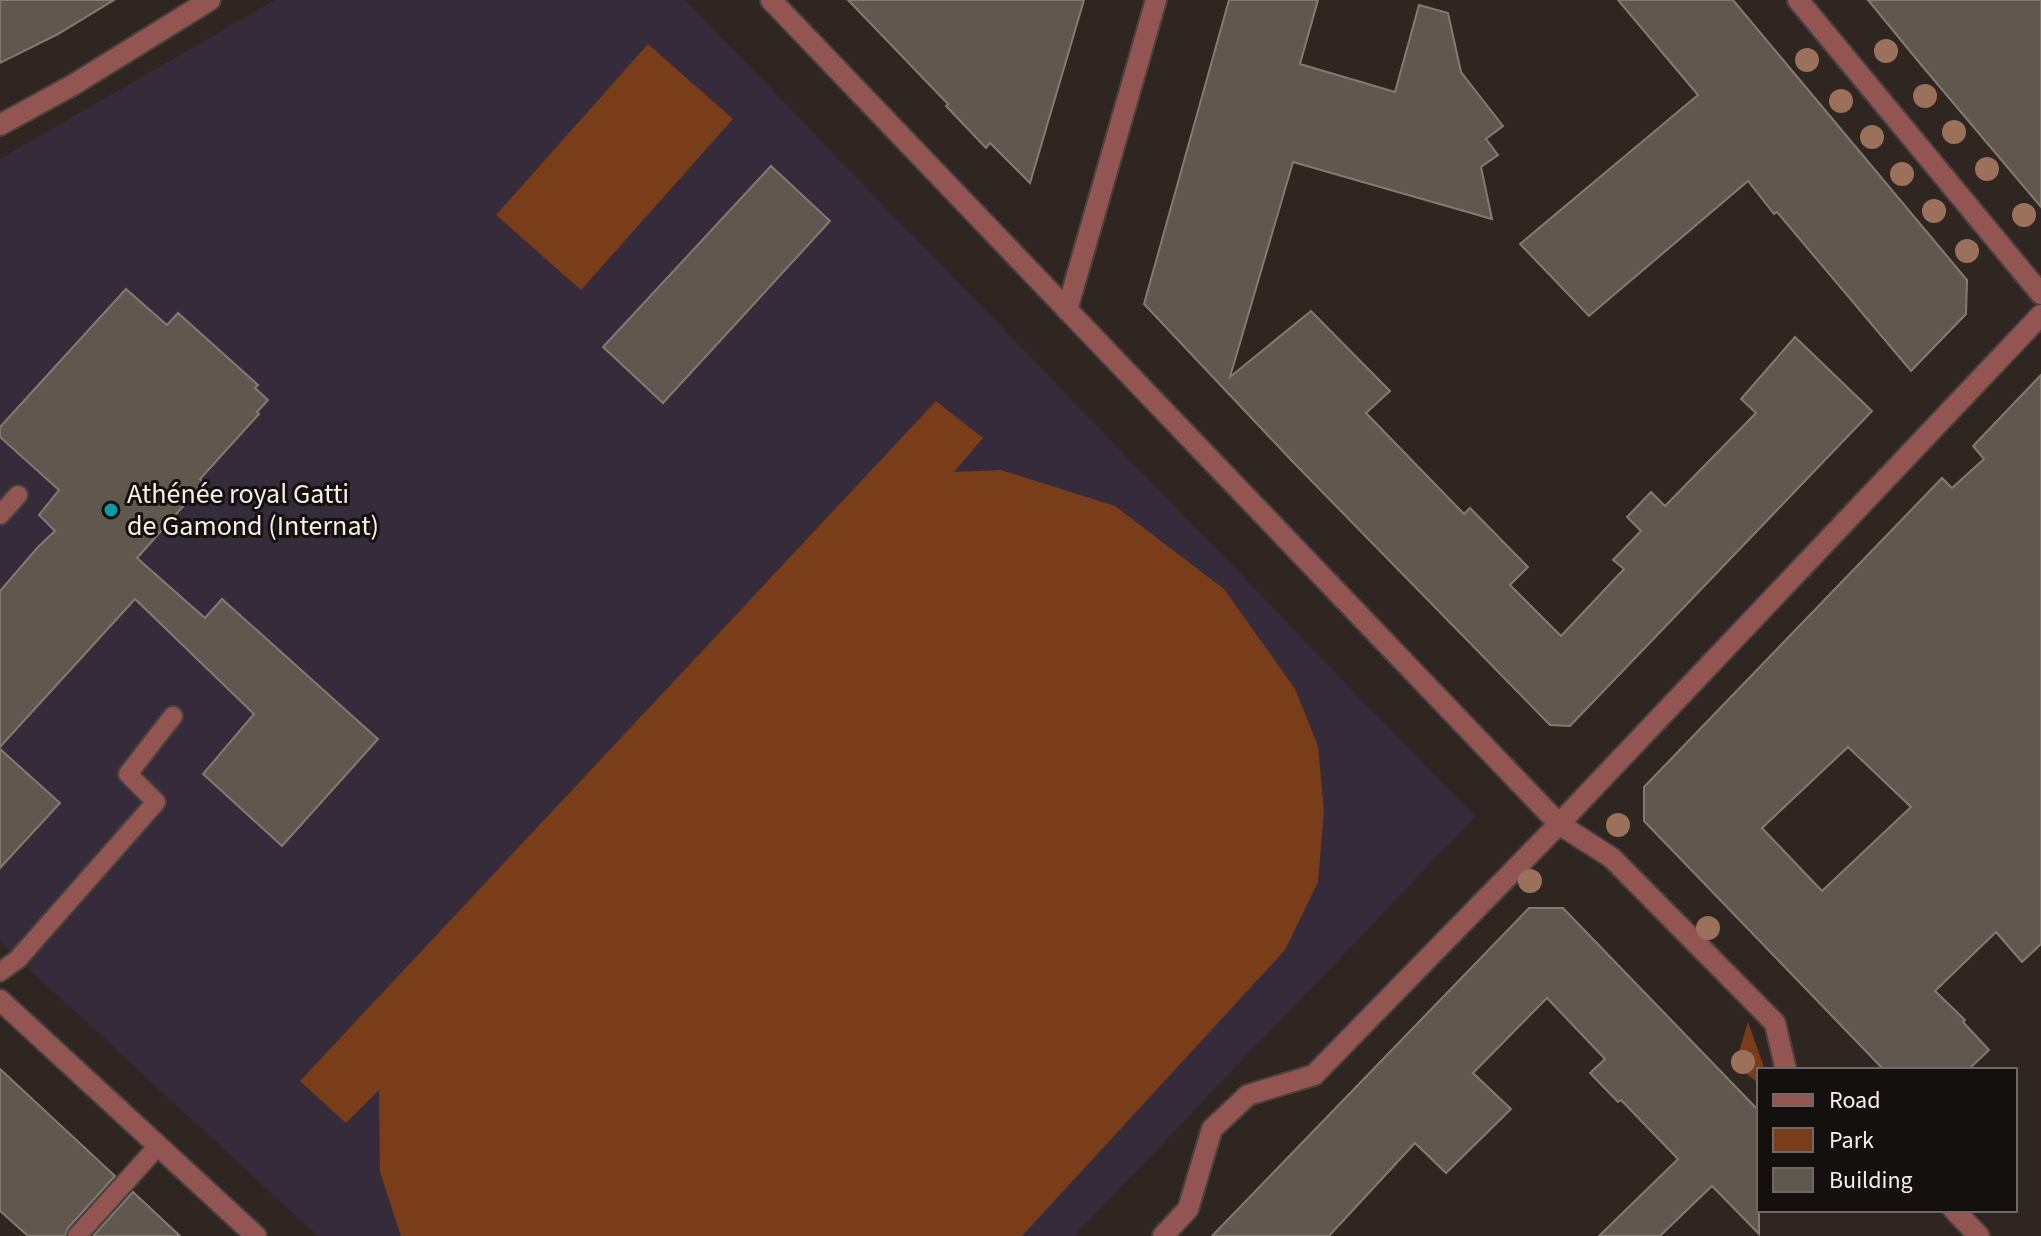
<svg xmlns="http://www.w3.org/2000/svg" width="2041" height="1236" font-family="'Source Sans 3',sans-serif">
  <rect width="100%" height="100%" fill="#302621"/>
  <path fill="#362b3a" d="M 275,0 L 685,0 L 1475,817 L 1074,1236 L 318,1236 L 0,942 L 0,159 Z"/>
  <g fill="#793d1a">
    <path d="M 648,44 L 733,119 L 581,290 L 496,215 Z"/>
    <path d="M 936,401 L 983,438 L 954,472 L 1001,470 L 1115,506 L 1224,589 L 1295,689 L 1318,746 L 1324,811 L 1318,882 L 1285,950 L 1022,1236 L 401,1236 L 380,1172 L 379,1090 L 346,1123 L 300,1081 Z"/>
    <path d="M 1748,1022 L 1765,1070 L 1759,1070 L 1759,1084 L 1735,1064 Z"/>
  </g>
  <g fill="#60584f" stroke="#837b72" stroke-width="2" fill-rule="evenodd">
    <path d="M 0,0 L 114,0 L 58,34 L 0,63 Z"/>
    <path d="M 848,0 L 1084,0 L 1030,183 L 990,143 L 986,148 L 946,106 L 948,104 Z"/>
    <path d="M 1229,0 L 1318,0 L 1300,64 L 1395,92 L 1419,5 L 1448,13 L 1461,72 L 1503,126 L 1486,139 L 1498,155 L 1481,167 L 1492,219 L 1293,162 L 1230,377 L 1311,311 L 1390,391 L 1366,413 L 1464,514 L 1470,508 L 1528,567 L 1510,585 L 1561,636 L 1624,569 L 1613,560 L 1641,531 L 1627,517 L 1651,492 L 1665,506 L 1756,413 L 1741,399 L 1795,337 L 1872,411 L 1570,726 L 1550,725 L 1292,461 L 1144,304 Z"/>
    <path d="M 1618,0 L 1733,0 L 1967,280 L 1966,314 L 1911,371 L 1777,212 L 1774,214 L 1748,181 L 1589,316 L 1520,244 L 1698,95 Z"/>
    <path d="M 1868,0 L 2041,0 L 2041,207 L 1923,67 Z"/>
    <path d="M 771,166 L 830,221 L 663,403 L 603,347 Z"/>
    <path d="M 126,289 L 167,325 L 178,313 L 258,385 L 255,388 L 268,400 L 257,412 L 259,414 L 200,479 L 204,483 L 137,558 L 205,618 L 222,599 L 378,739 L 282,846 L 203,774 L 254,714 L 135,599 L 0,747 L 0,591 L 38,547 L 55,531 L 39,515 L 59,490 L 0,437 L 0,427 Z"/>
    <path d="M 2041,375 L 2041,944 L 2022,962 L 1996,932 L 1935,991 L 1965,1020 L 1963,1022 L 1989,1050 L 1968,1070 L 1884,1070 L 1644,821 L 1644,787 L 1942,478 L 1952,488 L 1984,459 L 1973,446 ZM 1848,747 L 1911,807 L 1822,891 L 1762,828 Z"/>
    <path d="M 0,749 L 60,803 L 0,868 Z"/>
    <path d="M 1529,908 L 1563,908 L 1759,1111 L 1759,1234 L 1712,1186 L 1660,1236 L 1599,1236 L 1678,1159 L 1621,1100 L 1618,1102 L 1590,1073 L 1605,1059 L 1547,998 L 1473,1073 L 1511,1109 L 1446,1173 L 1415,1143 L 1329,1236 L 1212,1236 Z"/>
    <path d="M 0,1069 L 115,1176 L 68,1228 L 65,1236 L 28,1236 L 0,1211 Z"/>
    <path d="M 133,1192 L 180,1236 L 93,1236 Z"/>
  </g>
  <g fill="none" stroke-linecap="round" stroke-linejoin="round">
    <defs>
      <g id="service">
        <path d="M 0,515 L 18,495"/>
        <path d="M 0,972 L 18,959 L 156,802 L 128,774 L 173,716"/>
        <path d="M 77,1236 L 158,1146"/>
      </g>
      <g id="minor">
        <path d="M 771,0 L 1559,824 L 1612,858 L 1775,1023 L 1786,1070"/>
        <path d="M 1798,0 L 2041,294"/>
        <path d="M 0,125 L 73,85 L 210,0"/>
        <path d="M 1067,310 L 1156,0"/>
        <path d="M 0,1000 L 256,1236"/>
        <path d="M 1954,1210 L 1979,1236"/>
        <path d="M 1163,1236 L 1188,1209 L 1212,1129 L 1248,1095 L 1314,1075 L 1559,824 L 2041,315"/>
      </g>
    </defs>
    <use href="#service" stroke="#4c423d" stroke-width="22"/>
    <use href="#minor" stroke="#4c423d" stroke-width="24"/>
    <use href="#service" stroke="#925552" stroke-width="18"/>
    <use href="#minor" stroke="#925552" stroke-width="20"/>
  </g>
  <g fill="#9b715c">
    <circle cx="1886" cy="51" r="12"/>
    <circle cx="1807" cy="60" r="12"/>
    <circle cx="1925" cy="96" r="12"/>
    <circle cx="1841" cy="101" r="12"/>
    <circle cx="1954" cy="132" r="12"/>
    <circle cx="1872" cy="137" r="12"/>
    <circle cx="1987" cy="169" r="12"/>
    <circle cx="1902" cy="174" r="12"/>
    <circle cx="1934" cy="211" r="12"/>
    <circle cx="2024" cy="215" r="12"/>
    <circle cx="1967" cy="251" r="12"/>
    <circle cx="1618" cy="825" r="12"/>
    <circle cx="1530" cy="881" r="12"/>
    <circle cx="1708" cy="928" r="12"/>
    <circle cx="1743" cy="1062" r="12"/>
  </g>
  <circle fill="#0f9aa8" stroke="#14100e" stroke-width="3" cx="111" cy="510" r="8"/>
  <g text-anchor="middle" dominant-baseline="central" stroke-width="6" stroke-linejoin="round" paint-order="stroke">
    <g font-size="28" fill="#f6efec" stroke="#14100e" text-anchor="start">
      <text x="127" y="494">Athénée royal Gatti<tspan x="127" dy="32">de Gamond (Internat)</tspan></text>
    </g>
  </g>
  <rect x="1757" y="1068" width="260" height="144" fill="#14100e" stroke="#6e6967" stroke-width="2"/>
  <rect x="1773" y="1094" width="40" height="12" fill="#925552" stroke="#6e6967" stroke-width="2"/>
  <text x="1829" y="1108" font-size="24" fill="#f6efec">Road</text>
  <rect x="1773" y="1128" width="40" height="24" fill="#793d1a" stroke="#6e6967" stroke-width="2"/>
  <text x="1829" y="1148" font-size="24" fill="#f6efec">Park</text>
  <rect x="1773" y="1168" width="40" height="24" fill="#60584f" stroke="#6e6967" stroke-width="2"/>
  <text x="1829" y="1188" font-size="24" fill="#f6efec">Building</text>
</svg>
